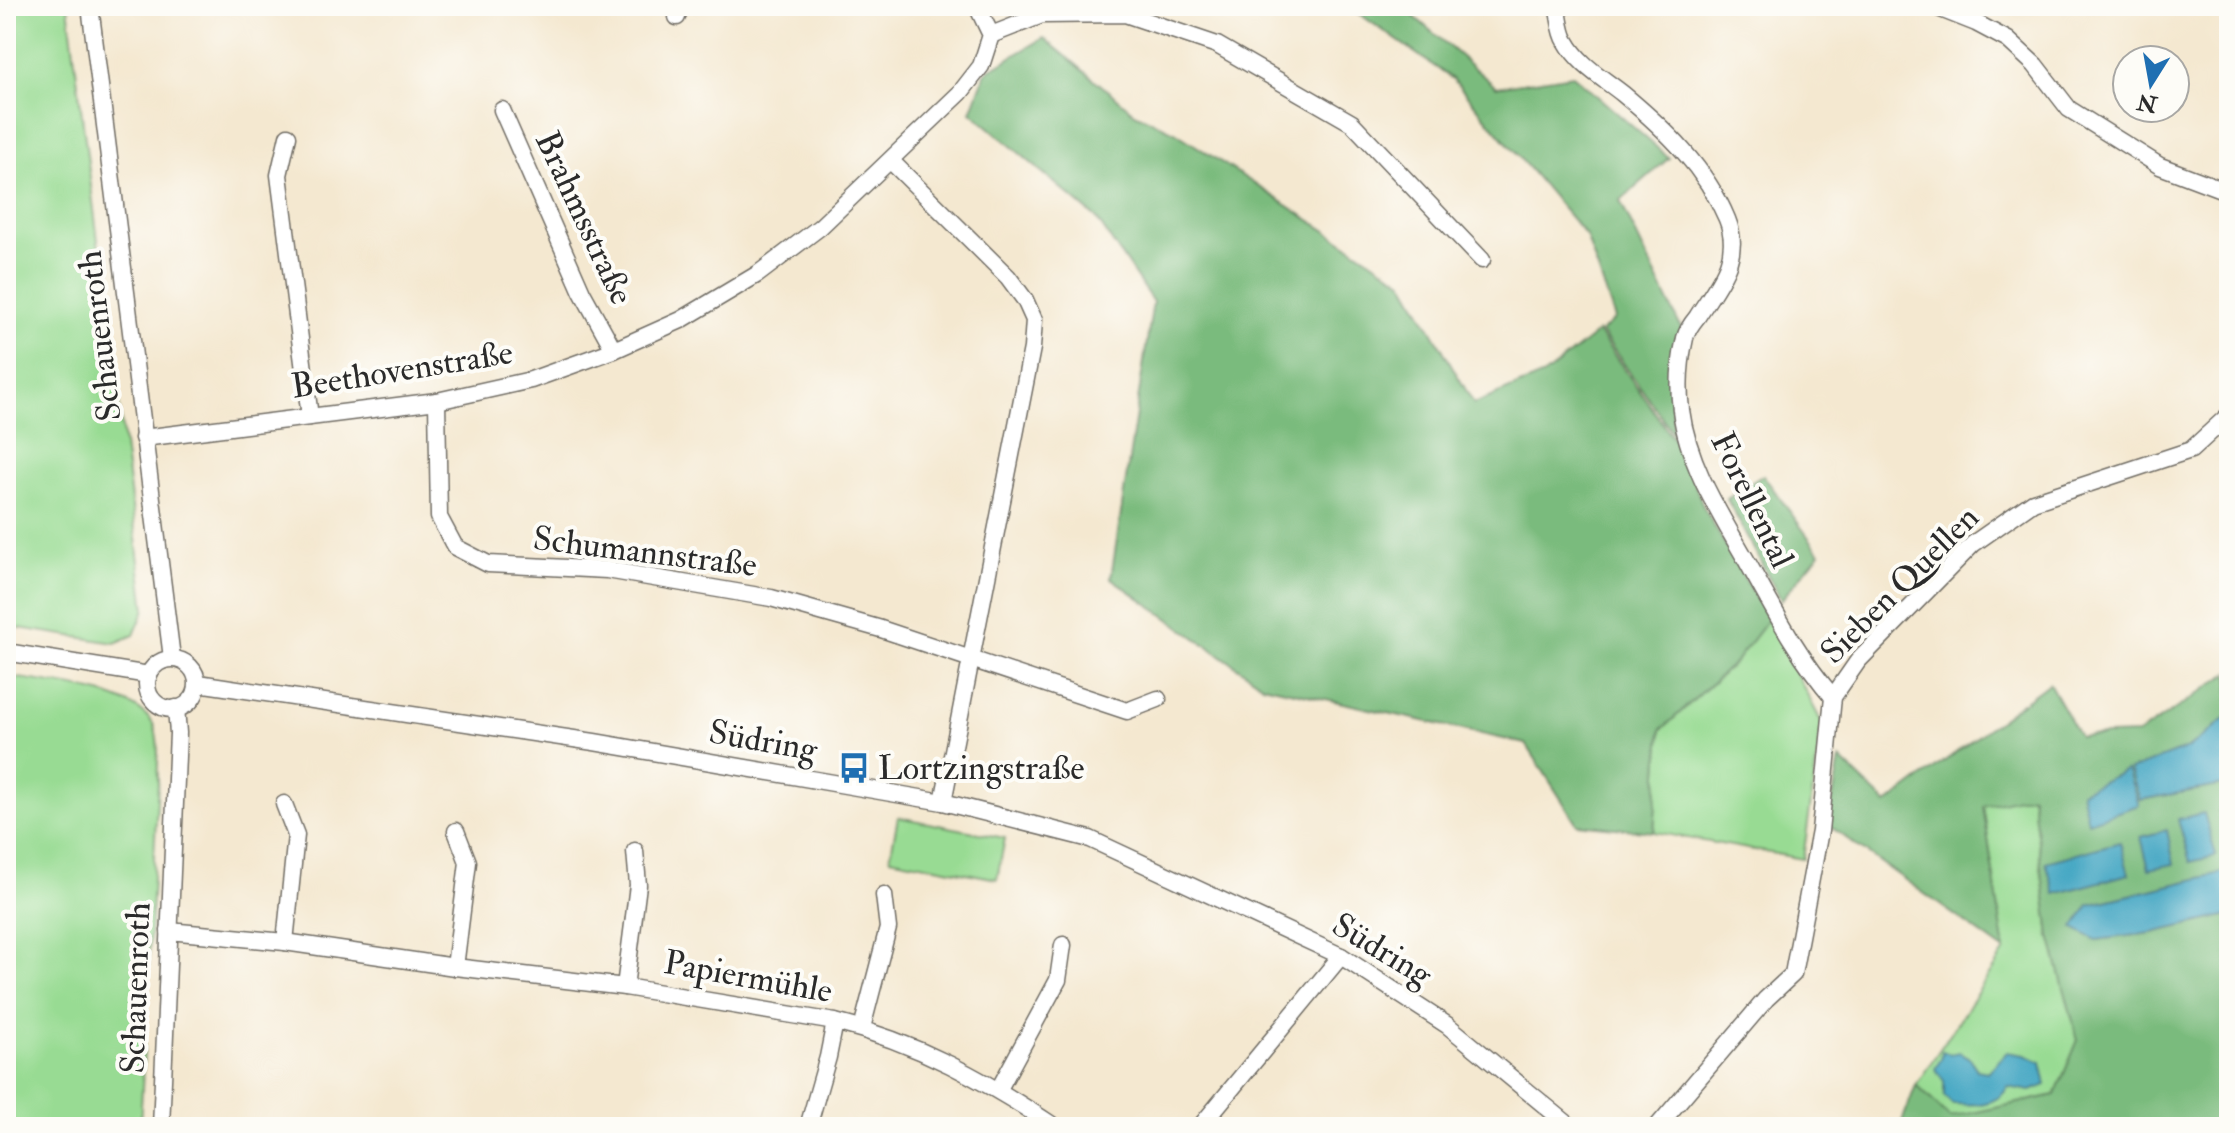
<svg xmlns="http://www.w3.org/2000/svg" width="2235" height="1133" font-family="'IM FELL Double Pica',serif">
  <rect width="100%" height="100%" fill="#fdfcf7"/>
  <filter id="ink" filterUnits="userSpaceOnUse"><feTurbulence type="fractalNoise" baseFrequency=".0125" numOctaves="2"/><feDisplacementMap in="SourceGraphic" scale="16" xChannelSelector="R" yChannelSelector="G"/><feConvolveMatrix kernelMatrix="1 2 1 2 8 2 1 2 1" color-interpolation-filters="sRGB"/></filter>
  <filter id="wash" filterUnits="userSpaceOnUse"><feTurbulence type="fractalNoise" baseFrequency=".006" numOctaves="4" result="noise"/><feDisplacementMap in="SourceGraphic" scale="32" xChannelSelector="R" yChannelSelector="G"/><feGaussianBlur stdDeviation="1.8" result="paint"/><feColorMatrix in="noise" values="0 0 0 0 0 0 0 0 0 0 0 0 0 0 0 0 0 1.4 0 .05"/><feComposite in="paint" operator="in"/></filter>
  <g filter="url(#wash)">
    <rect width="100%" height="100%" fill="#f4e8d0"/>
    <g fill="#98db93" stroke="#62835f" stroke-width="2">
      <path d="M 6,6 L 68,6 L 145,609 L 134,635 L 115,643 L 6,626 Z"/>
      <path d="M 1768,619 L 1822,723 L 1803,859 L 1654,832 L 1661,730 L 1736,661 Z"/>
      <path d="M 6,676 C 41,682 138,690 154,726 C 160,741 157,764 158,781 L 140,1127 L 6,1127 Z"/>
      <path d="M 2032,794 L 2050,936 L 2079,1040 L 2055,1095 L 1950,1118 L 1916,1085 L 2005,951 L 1983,805 Z"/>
      <path d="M 898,817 L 1005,838 L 997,879 L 890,858 Z"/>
    </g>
    <g fill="#7abb7d" stroke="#527354" stroke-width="2">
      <path d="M 1348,6 L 1402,6 L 1496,87 L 1573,75 L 1669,158 L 1620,201 L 1683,332 L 1670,356 L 1673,433 L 1601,332 L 1615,319 L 1586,236 L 1454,80 Z"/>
      <path d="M 1044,38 L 1135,113 L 1175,132 L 1403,281 L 1474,404 L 1544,375 L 1598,332 L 1682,451 L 1704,508 L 1768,619 L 1736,661 L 1661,730 L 1654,832 L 1577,824 L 1526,744 L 1263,685 L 1111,578 L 1153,302 L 1096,218 L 971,112 L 986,72 Z"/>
      <path d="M 1763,475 L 1820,553 L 1781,600 L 1727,499 Z"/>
      <path d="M 2229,673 L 2229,716 L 2188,748 L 2131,770 L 2140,800 L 2229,784 L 2229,807 L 2219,810 L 2229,848 L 2229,871 L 2089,905 L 2096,940 L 2152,933 L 2229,915 L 2229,1127 L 1900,1127 L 1916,1085 L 1950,1118 L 2055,1095 L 2078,1040 L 2050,936 L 2032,795 L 1983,806 L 2005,951 L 1828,825 L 1840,759 L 1887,804 L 2049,683 L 2079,736 L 2138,734 Z"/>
    </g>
    <g fill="#43a6c3" stroke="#376877" stroke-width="2">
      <path d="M 2229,716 L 2229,784 L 2140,800 L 2130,770 L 2188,748 Z"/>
      <path d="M 2127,770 L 2139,805 L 2088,822 L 2081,791 Z"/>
      <path d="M 2204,813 L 2216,856 L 2190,862 L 2178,819 Z"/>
      <path d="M 2167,830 L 2174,864 L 2149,869 L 2141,837 Z"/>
      <path d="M 2120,842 L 2129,874 L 2055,894 L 2046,862 Z"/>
      <path d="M 2229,871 L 2229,915 L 2152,933 L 2096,940 L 2074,928 L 2089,905 Z"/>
      <path d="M 1942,1051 L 1950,1054 L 1959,1052 L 1969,1057 L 1977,1070 L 1988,1072 L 2007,1052 L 2025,1055 L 2041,1062 L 2046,1085 L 2031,1091 L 2008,1087 C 1997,1107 1972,1105 1952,1104 L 1944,1096 L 1944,1081 L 1935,1069 L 1941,1059 Z"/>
    </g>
  </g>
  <g filter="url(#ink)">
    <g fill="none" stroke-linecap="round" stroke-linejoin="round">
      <defs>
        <g id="minor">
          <path d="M 90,6 L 172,658"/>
          <path d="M 1557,6 C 1560,17 1560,32 1566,41 C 1579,65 1603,78 1623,94 C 1665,129 1706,168 1727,219 C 1743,258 1717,285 1697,317 C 1692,323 1687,330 1685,338 C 1680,360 1678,387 1681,410 C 1688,466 1722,517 1749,565 C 1774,610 1799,658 1833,697"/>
          <path d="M 1933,6 L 1976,23 L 2008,40 L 2035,65 L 2069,109 L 2160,166 L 2229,192"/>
          <path d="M 677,17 L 680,6"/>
          <path d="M 991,35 L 1042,15 L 1125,14 L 1217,45 L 1352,123 L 1482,260"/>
          <path d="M 502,110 L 582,292 L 614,350"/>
          <path d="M 288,136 L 279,175 L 310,417"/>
          <path d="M 891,161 L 1008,277 L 1025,300 L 1034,320 L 1032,348 L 943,802"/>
          <path d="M 437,401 L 439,517 L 455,547 L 488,564 L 607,570 L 771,598 L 881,629 L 1127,711 L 1158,699"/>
          <path d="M 143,438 L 437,401 L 531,380 L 614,350 L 681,320 L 758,274 L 820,227 L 960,93 L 981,66 L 991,35 L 977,6"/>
          <path d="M 6,652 L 149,675"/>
          <circle cx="172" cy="684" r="25"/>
          <path d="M 198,683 L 594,742 L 851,786 L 943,802 L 1090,839 L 1341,956 L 1447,1025 L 1571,1127"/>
          <path d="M 284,804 L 296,835 L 285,942"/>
          <path d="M 169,931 L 285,942 L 455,967 L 625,987 L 835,1022 C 916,1042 987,1081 1055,1127"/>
          <path d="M 455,967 L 468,862 L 456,831"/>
          <path d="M 625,987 L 638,885 L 635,851"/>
          <path d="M 862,1028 L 888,928 L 884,895"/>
          <path d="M 999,1089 L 1058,980 L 1063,945"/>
          <path d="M 161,1127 L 178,733 L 176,708"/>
          <path d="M 808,1127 L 828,1057 L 835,1022"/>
          <path d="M 1200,1127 L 1341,956"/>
          <path d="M 1657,1127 L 1766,999 L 1793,974 L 1820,831 L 1833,697 L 1858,661 L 1973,544 L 2033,502 L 2191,450 L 2229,415"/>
        </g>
      </defs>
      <use href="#minor" stroke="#716d65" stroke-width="19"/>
      <use href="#minor" stroke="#fff" stroke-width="16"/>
    </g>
  </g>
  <defs>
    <symbol id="bus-bare" viewBox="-9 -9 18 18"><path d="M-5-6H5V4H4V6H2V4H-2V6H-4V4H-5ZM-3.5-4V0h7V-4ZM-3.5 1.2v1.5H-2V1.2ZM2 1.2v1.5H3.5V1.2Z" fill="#1f6fb2" stroke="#fdfcf7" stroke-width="2.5" paint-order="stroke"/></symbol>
  </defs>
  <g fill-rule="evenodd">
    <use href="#bus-bare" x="832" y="746" width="44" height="44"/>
  </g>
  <g text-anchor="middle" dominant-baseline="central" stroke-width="8" stroke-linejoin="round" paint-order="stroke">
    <g font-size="34" fill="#2b2b2b" stroke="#fdfcf7">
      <text transform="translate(584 218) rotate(65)">Brahmsstraße</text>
      <text transform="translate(100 336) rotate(-97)">Schauenroth</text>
      <text transform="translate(402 370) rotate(-9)">Beethovenstraße</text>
      <text transform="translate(1752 500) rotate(64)">Forellental</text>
      <text transform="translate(645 552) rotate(7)">Schumannstraße</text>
      <text transform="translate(1900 585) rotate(-45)">Sieben Quellen</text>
      <text transform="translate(763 741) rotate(10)">Südring</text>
      <text transform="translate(1382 950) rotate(31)">Südring</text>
      <text transform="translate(748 977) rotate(10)">Papiermühle</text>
      <text transform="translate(136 988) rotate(-88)">Schauenroth</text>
    </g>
    <g font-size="34" fill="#2b2b2b" stroke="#fdfcf7" text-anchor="start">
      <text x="878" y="768">Lortzingstraße</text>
    </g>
  </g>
  <rect width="2235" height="1133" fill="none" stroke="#fdfcf7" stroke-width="32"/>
  <g transform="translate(2151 84) rotate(191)"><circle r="38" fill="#fdfcf7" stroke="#a9a8a5" stroke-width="2"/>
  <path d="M0-6L14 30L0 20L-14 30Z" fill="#1f6fb2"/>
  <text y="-12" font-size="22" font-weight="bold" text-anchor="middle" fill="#2b2b2b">N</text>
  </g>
</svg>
